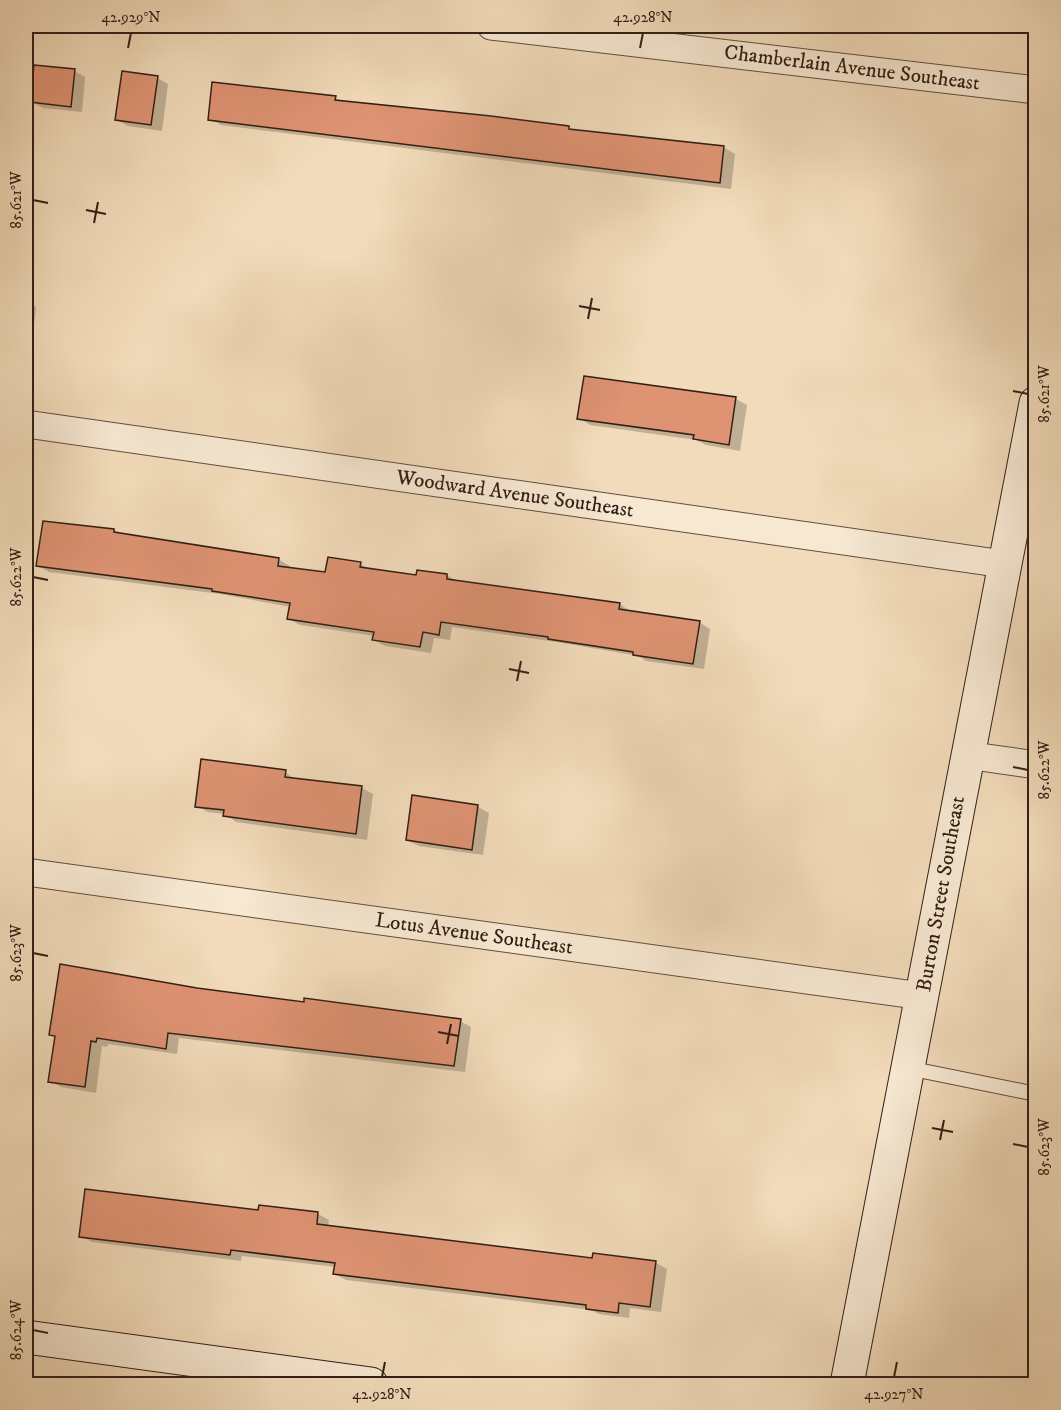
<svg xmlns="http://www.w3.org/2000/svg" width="1061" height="1410" font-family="'IM FELL DW Pica',serif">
  <rect width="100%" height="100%" fill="#f2dbba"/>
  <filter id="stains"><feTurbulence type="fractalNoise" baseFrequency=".00333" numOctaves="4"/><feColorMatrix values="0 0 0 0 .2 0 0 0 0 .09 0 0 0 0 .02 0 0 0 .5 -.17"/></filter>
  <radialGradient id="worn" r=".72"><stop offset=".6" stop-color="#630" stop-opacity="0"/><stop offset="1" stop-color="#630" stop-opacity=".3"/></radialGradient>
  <g fill="#0003">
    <path d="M 74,71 L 85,77 L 82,112 L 43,108 L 32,102 Z"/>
    <path d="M 157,78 L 168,84 L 162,131 L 128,126 L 117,120 Z"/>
    <path d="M 335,98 L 343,102 L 723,147 L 735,154 L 731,189 L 221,125 L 210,119 Z"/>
    <path d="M 26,301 L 36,307 L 31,350 L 26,350 Z"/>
    <path d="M 585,378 L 736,399 L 747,405 L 740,451 L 706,445 L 696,440 L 590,425 L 579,418 Z"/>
    <path d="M 114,530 L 121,534 L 278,559 L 290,566 L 289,569 L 326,574 L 360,564 L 371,570 L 418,577 L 447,575 L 458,582 L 620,604 L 631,612 L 699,622 L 710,629 L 704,669 L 646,661 L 639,656 L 556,642 L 452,627 L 450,640 L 434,638 L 431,653 L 385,646 L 374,640 L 375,636 L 300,625 L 289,619 L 291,607 L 220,594 L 49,572 L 38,566 Z"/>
    <path d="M 285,772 L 296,780 L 362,788 L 373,794 L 367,840 L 236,822 L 225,814 L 208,812 L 197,806 Z"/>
    <path d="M 478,807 L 489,813 L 483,855 L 419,846 L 407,840 Z"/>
    <path d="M 197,989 L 460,1021 L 471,1027 L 465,1072 L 179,1038 L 177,1054 L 108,1044 L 107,1047 L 102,1046 L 96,1093 L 61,1087 L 50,1081 L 57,1038 L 51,1035 Z"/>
    <path d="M 259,1212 L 318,1214 L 329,1220 L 328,1227 L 594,1260 L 656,1263 L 667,1269 L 661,1312 L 630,1308 L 629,1318 L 599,1314 L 591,1310 L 346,1280 L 335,1274 L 336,1267 L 242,1256 L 241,1261 L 92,1242 L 81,1236 Z"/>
  </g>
  <g fill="#de9373" stroke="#321e16" stroke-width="1.5">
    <path d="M 34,65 L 75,69 L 71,107 L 30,102 Z"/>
    <path d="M 122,71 L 158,76 L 151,125 L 115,120 Z"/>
    <path d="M 212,82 L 336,96 L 335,100 L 491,116 L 569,126 L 569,129 L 724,146 L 720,183 L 208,120 Z"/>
    <path d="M 584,376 L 736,397 L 729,445 L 693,439 L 694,435 L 577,419 Z"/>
    <path d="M 43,521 L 114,529 L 114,532 L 279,558 L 278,566 L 325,572 L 328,557 L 361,562 L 360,567 L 416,575 L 417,570 L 447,574 L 447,579 L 620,603 L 619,609 L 700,621 L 693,664 L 633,655 L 633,652 L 548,639 L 548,637 L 441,622 L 439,635 L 423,632 L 420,647 L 372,640 L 374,632 L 287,619 L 290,603 L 212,591 L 212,589 L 36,566 Z"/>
    <path d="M 201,759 L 286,770 L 285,777 L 362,786 L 356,834 L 223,816 L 224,810 L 195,807 Z"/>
    <path d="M 412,795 L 478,805 L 472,850 L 406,840 Z"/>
    <path d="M 60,964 L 197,988 L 304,1002 L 304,998 L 461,1019 L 454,1066 L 168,1033 L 166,1049 L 97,1038 L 96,1042 L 91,1041 L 85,1087 L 48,1082 L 55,1036 L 49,1035 Z"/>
    <path d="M 85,1189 L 258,1210 L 259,1205 L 318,1212 L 317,1224 L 592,1258 L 593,1253 L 656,1261 L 650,1307 L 619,1303 L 618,1313 L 586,1309 L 586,1305 L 333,1274 L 335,1263 L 231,1250 L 230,1255 L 79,1237 Z"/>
  </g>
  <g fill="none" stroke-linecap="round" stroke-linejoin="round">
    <defs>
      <path id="service" d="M 908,1068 L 1036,1094"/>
      <g id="minor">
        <path d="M 491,26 L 1036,90"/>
        <path d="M 26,424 L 1004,564"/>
        <path d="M 966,755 L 1036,765"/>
        <path d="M 26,872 L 922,996"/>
      </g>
      <g id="secondary">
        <path d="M 26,1337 L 371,1384"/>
        <path d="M 847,1384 L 1036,403"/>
      </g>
    </defs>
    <use href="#service" stroke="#624d3f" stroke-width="16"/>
    <use href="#minor" stroke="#624d3f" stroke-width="29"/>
    <use href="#secondary" stroke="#321e16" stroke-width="35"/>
    <use href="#service" stroke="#f7e8d2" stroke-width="14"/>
    <use href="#minor" stroke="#f7e8d2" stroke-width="27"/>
    <use href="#secondary" stroke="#f7e8d2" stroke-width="33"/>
  </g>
  <path fill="none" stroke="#321e16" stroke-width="2" d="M 128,48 L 131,33M 640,48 L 643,33M 33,200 L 48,203M 86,210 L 106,214M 94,223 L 98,202M 579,306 L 600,310M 588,319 L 592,298M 1013,391 L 1028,394M 33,577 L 48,580M 509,669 L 529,673M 517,681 L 521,661M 1013,767 L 1028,770M 33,953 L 48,956M 438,1032 L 459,1036M 447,1044 L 451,1024M 932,1128 L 953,1132M 940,1140 L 944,1120M 1013,1144 L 1028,1147M 33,1330 L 48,1333M 382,1377 L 385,1362M 894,1377 L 897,1362"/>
  <g text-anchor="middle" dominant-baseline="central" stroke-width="5" stroke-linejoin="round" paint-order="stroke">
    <g font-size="21" fill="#321e16" stroke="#f7e8d2">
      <text transform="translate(852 68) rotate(7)">Chamberlain Avenue Southeast</text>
      <text transform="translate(515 494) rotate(8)">Woodward Avenue Southeast</text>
      <text transform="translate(941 894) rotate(-80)">Burton Street Southeast</text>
      <text transform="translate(474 934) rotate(8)">Lotus Avenue Southeast</text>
    </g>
  </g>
  <rect width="1061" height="1410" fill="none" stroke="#f2dbba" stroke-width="66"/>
  <rect x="33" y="33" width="995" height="1344" fill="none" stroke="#321e16" stroke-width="2"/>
  <g font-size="15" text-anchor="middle" fill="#321e16">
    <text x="131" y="22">42.929°N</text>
    <text x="643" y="22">42.928°N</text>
    <text transform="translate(16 200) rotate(-90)" y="5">85.621°W</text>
    <text transform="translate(1044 394) rotate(-90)" y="5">85.621°W</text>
    <text transform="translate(16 577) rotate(-90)" y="5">85.622°W</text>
    <text transform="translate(1044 770) rotate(-90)" y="5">85.622°W</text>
    <text transform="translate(16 953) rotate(-90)" y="5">85.623°W</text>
    <text transform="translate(1044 1147) rotate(-90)" y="5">85.623°W</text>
    <text transform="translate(16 1330) rotate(-90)" y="5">85.624°W</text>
    <text x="382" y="1399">42.928°N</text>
    <text x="894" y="1399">42.927°N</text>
  </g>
  <rect width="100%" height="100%" filter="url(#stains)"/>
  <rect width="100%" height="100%" fill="url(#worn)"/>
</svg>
